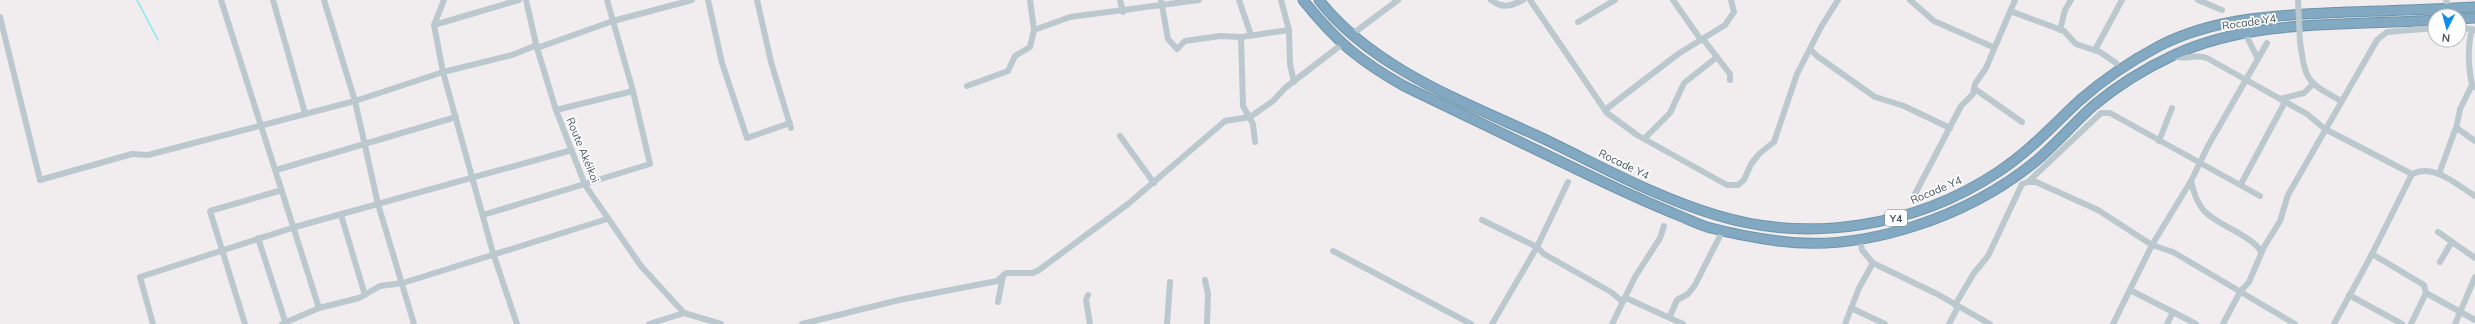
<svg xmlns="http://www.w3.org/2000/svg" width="2475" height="324" font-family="Mulish,sans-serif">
  <rect width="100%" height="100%" fill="#f1edee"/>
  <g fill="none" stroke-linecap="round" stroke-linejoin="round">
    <path stroke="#82eaf2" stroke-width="1.5" d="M 137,0 L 158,40"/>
    <defs>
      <g id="highway">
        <path d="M 1303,0 C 1336,41 1358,60 1404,86 C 1460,113 1516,140 1572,167 C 1607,184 1643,201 1680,216 C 1690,220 1701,226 1711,228 C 1733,234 1756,238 1778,241 C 1865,253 1969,216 2036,161 C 2056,144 2073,124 2093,106 C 2118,85 2144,69 2174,55 C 2254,18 2348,26 2435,20"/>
        <path d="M 1319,0 C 1372,68 1464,102 1540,137 C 1597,164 1655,197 1716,215 C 1810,244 1917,226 1998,172 C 2029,152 2053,125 2080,100 C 2104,79 2131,61 2159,46 C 2218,16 2283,15 2347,12 C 2390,11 2432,9 2475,7"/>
        <path d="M 2459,19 L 2475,18"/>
      </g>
    </defs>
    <use href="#highway" stroke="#6d94ac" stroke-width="11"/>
    <g stroke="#bbc8ce" stroke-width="6">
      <path d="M 221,0 L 319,308"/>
      <path d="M 273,0 L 305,113"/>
      <path d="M 324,0 L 355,101 L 378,204 L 414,324"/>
      <path d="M 444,0 L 434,25 L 443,72 L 493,253 L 517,324"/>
      <path d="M 526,0 L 537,48 L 556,110 L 585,185 L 641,266 L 684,313 L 721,324"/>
      <path d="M 708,0 L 722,63 L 747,138 L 790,123"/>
      <path d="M 757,0 L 771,62 L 791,128"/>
      <path d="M 1120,0 L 1123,12"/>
      <path d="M 1161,0 L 1168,39 L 1177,49 L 1185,41 L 1220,36 L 1241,37 L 1289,30"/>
      <path d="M 1239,0 L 1251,35"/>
      <path d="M 1281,0 L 1289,30 L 1290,64 L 1294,82"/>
      <path d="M 1491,0 C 1503,9 1511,6 1523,0"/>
      <path d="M 1530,0 L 1607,113 L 1637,135 L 1727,185 L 1738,185 L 1744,180 L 1751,164 L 1760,153 L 1774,142 L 1797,74 L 1821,27 L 1838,0"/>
      <path d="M 1673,0 L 1701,40"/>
      <path d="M 1910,0 L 1934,21 L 1993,47"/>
      <path d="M 2198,0 L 2222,10"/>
      <path d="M 2446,0 L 2449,8"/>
      <path d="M 2010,11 L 2064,31 L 2076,44 L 2100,52 L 2116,63"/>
      <path d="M 0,17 L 40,180 L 132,154 L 148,155 L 355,101 L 443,72 L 512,55 L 537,45"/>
      <path d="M 1578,22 L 1615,0"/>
      <path d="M 434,25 L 519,0"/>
      <path d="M 2459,27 L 2475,30"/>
      <path d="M 2472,29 C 2467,48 2468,65 2472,85 L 2475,87"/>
      <path d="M 1034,30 L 1070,17 L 1199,0"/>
      <path d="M 2060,30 L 2065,10 L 2071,0"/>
      <path d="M 2245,33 L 2258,59"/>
      <path d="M 1351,35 L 1398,0"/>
      <path d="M 1241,37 L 1243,106 L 1253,124 L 1255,142"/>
      <path d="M 1703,39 L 1730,74 L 1730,80"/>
      <path d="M 2300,42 C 2306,82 2306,81 2341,101"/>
      <path d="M 537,48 L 613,21 L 692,0"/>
      <path d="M 1810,49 L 1817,56 L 1875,97 L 1904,106 L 1950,128"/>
      <path d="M 2095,50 L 2122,0"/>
      <path d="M 2173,56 C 2186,61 2194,53 2207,58 L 2307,114 L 2325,129 L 2412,174 C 2434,163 2457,185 2475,196"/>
      <path d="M 967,86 L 1008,71 L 1015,56 L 1030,47 L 1034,30 L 1030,0"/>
      <path d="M 1975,89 L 2022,122"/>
      <path d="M 2280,99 L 2304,93 L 2313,84"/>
      <path d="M 556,110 L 633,91 L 607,0"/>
      <path d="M 1605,110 L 1678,54 L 1725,25 L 1734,12 L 1731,0"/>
      <path d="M 2456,129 L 2460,109 L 2472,85"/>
      <path d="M 1120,136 L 1154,183"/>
      <path d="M 1644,139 L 1670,113 L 1684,83 L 1717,57"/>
      <path d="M 2159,141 L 2172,108"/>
      <path d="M 276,170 L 456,117"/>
      <path d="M 2439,174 L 2455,130 L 2458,129 L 2475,141"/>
      <path d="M 2191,181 C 2199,219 2215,218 2245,237 C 2251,241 2258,245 2261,252"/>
      <path d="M 2028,182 L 2036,182 L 2098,210 L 2152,245 L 2173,252 L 2295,324"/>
      <path d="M 2241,184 L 2285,102"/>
      <path d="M 1915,194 L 1961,106 L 1973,94 L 1975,84 L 1986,68 L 2015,0"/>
      <path d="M 341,215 L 365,295"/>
      <path d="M 483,215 L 650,164 L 633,91"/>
      <path d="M 1482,220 L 1537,247 L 1544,254 L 1611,292 L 1623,302"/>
      <path d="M 2438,232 L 2475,258"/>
      <path d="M 258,238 L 286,324"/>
      <path d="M 1860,239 L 1862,250 L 1873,263 L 1937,294 L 1990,324"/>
      <path d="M 1333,251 L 1471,324"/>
      <path d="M 2440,262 L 2451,243"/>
      <path d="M 1205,280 L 1208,294 L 1207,324"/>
      <path d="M 2130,290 L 2173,312"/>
      <path d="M 2426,293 L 2475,320"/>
      <path d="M 1088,295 L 1086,300 L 1090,324"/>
      <path d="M 2349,295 L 2402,324"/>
      <path d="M 1626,298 L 1683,324"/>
      <path d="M 998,302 L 1003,276"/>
      <path d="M 1955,305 L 1974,273 L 1988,256 L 2022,184 L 2028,182 L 2101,113 L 2110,113 L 2260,196"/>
      <path d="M 1851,308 L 1885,324"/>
      <path d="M 1670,316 L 1677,300 L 1688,294 L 1695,285 L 1723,230"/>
      <path d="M 153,324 L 140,277 L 295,227 L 572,150"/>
      <path d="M 245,324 L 210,211 L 282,190"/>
      <path d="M 282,324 L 319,308 L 359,298 L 380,286 L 403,283 L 607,219"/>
      <path d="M 649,324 L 684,313"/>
      <path d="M 802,324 L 899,300 L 997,281 L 1006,273 L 1033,273 L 1039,270 L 1128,204 L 1225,121 L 1250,117 L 1273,101 L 1285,88 L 1341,45"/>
      <path d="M 1167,324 L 1170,282"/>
      <path d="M 1492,324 L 1537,247 L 1568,182"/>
      <path d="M 1612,324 L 1635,277 L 1660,238 L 1664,226"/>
      <path d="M 1845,324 L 1859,288 L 1873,263"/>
      <path d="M 1949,324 L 1958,307"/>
      <path d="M 2113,324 L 2152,245 L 2191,181 L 2208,146 L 2267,43"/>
      <path d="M 2167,324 L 2173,312 L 2196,324"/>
      <path d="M 2223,324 L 2240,292 L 2249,282 L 2264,247 L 2280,221 L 2288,195 L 2377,40 L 2387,32 L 2435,28"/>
      <path d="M 2334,324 L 2372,254"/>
      <path d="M 2411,324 L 2426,293 L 2424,285 L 2372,254 L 2412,174"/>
      <path d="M 2455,324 L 2475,277"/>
    </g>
    <use href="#highway" stroke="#82a9c1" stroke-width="9"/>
    <path stroke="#bbc8ce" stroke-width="6" d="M 2298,0 L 2300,42"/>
  </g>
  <g text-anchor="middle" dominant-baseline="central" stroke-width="3.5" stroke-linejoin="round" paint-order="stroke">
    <rect fill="#fff" stroke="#7d878e" stroke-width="1" x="1885" y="210" width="22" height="16" rx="3"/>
    <g font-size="10" font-weight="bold" fill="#45545d">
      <text x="1896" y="218">Y4</text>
    </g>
    <g font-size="11" fill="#45545d" stroke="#fff">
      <text transform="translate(2249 22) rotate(-8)">Rocade Y4</text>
      <text transform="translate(583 150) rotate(68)">Route Akéikoi</text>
      <text transform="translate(1624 164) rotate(26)">Rocade Y4</text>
      <text transform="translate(1936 190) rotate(-23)">Rocade Y4</text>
    </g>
  </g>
  <g transform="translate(2447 28) rotate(186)"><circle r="19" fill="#ffffff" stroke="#b5bbbe"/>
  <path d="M0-3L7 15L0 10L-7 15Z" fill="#0c8ced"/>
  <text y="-6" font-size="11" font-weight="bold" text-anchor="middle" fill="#45545d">N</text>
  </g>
</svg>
